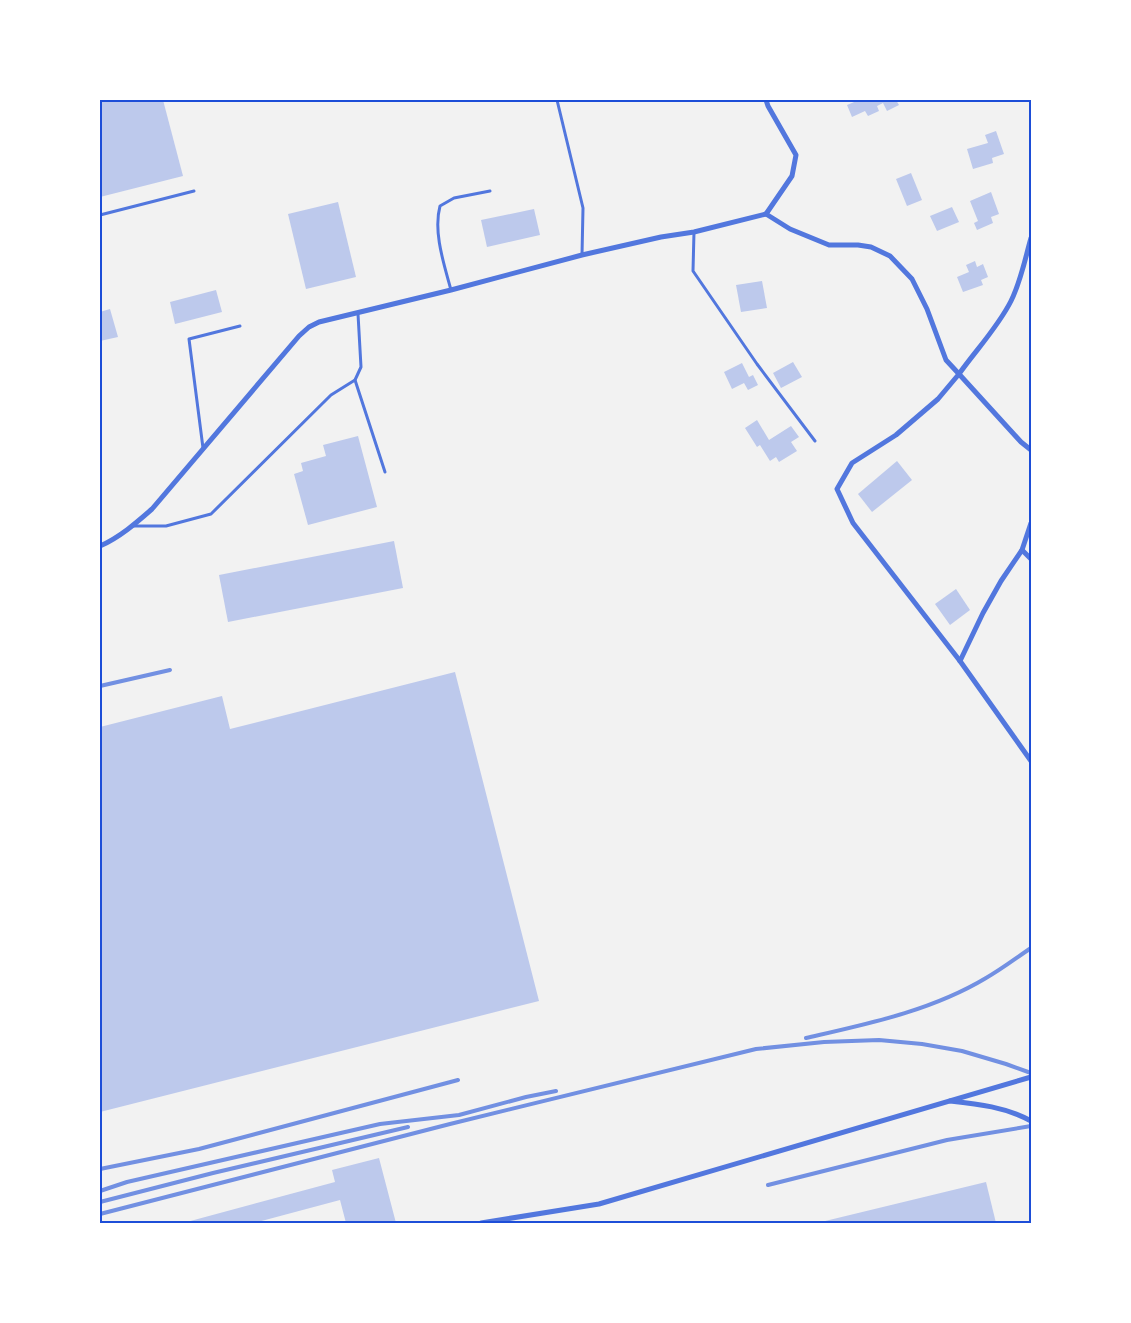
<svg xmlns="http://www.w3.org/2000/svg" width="1131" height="1323" font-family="'Playfair Display',serif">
  <rect width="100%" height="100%" fill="#f2f2f2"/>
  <g fill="#bdc9ec">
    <path d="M 100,100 L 163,100 L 183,176 L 100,197 Z"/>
    <path d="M 859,100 L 896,100 L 899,105 L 887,111 L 883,103 L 877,106 L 879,111 L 868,116 L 865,111 L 852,117 L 847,105 Z"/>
    <path d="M 996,131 L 1004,154 L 992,158 L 993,163 L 973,169 L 967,149 L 988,143 L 985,135 Z"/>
    <path d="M 911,173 L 922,200 L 907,206 L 896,179 Z"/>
    <path d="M 991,192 L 999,214 L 991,217 L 993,223 L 977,230 L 974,223 L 978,221 L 970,201 Z"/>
    <path d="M 338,202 L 356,277 L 306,289 L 288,214 Z"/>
    <path d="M 952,207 L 959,222 L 937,231 L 930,216 Z"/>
    <path d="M 534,209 L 540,235 L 487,247 L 481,220 Z"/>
    <path d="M 975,261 L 977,267 L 983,264 L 988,277 L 981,280 L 983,285 L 963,292 L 957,277 L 969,272 L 966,265 Z"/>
    <path d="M 762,281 L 767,308 L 741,312 L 736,285 Z"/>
    <path d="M 216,290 L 222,312 L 175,324 L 170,302 Z"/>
    <path d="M 110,309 L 118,337 L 100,341 L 100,312 Z"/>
    <path d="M 793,362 L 802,377 L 781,388 L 773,373 Z"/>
    <path d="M 742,363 L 749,377 L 753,375 L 758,385 L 748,390 L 744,383 L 732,389 L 724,372 Z"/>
    <path d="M 757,420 L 769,440 L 791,426 L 799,437 L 791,442 L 797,451 L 779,462 L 776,457 L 770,461 L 760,445 L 757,447 L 745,428 Z"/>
    <path d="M 358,436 L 377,507 L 308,525 L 294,474 L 303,471 L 301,463 L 326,456 L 323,445 Z"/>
    <path d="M 897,461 L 912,480 L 872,512 L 858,494 Z"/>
    <path d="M 394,541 L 403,588 L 228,622 L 219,575 Z"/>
    <path d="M 956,589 L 970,610 L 950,625 L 935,604 Z"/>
    <path d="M 455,672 L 539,1001 L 100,1112 L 100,727 L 222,696 L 230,729 Z"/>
    <path d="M 379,1158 L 396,1223 L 346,1223 L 340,1200 L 254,1223 L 183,1223 L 335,1182 L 332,1170 Z"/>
    <path d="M 986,1182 L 996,1223 L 821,1223 L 821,1222 Z"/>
  </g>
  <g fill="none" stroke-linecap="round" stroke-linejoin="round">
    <g stroke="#5277de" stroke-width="3">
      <path d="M 557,100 L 583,208 L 582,255"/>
      <path d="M 100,215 L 194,191"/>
      <path d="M 694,232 L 693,271 L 757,364 L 815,441"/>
      <path d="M 451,290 C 444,264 433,232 440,206 L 454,198 L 490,191"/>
      <path d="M 355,380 L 385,472"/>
      <path d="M 203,448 L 189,339 L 240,326"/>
      <path d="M 134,526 L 166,526 L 211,514 L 331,395 L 355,380 L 361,367 L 358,314"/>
    </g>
    <g stroke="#5277de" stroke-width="5">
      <path d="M 766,100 L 768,106 L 796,155 L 792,176 L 766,214"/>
      <path d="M 1031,238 C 1025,259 1021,281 1011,301 C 998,327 976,350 959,374 L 1021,442 L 1031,450"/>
      <path d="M 100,546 C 120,537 136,523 152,509 L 299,336 L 309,327 L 319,322 L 451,290 L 582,255 L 661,237 L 694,232 L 766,214 L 790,229 L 829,245 L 858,245 L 871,247 L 890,256 L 912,279 L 927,309 L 946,360 L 959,374 L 938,399 L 896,435 L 852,463 L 837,489 L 853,523 L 960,661 L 1031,761"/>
      <path d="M 1022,550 L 1031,559"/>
      <path d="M 960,661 L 983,613 L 1001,581 L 1022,550 L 1031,523"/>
      <path d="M 950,1101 C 978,1104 1006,1107 1031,1121"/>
      <path d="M 481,1223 L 599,1204 L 1031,1077"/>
    </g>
    <g stroke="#7290e2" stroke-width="4">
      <path d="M 100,686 L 170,670"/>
      <path d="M 806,1038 C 867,1024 931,1011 986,978 C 1002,969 1016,958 1031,948"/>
      <path d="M 100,1169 L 199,1149 L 458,1080"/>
      <path d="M 768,1185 L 947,1140 L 1031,1126"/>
      <path d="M 100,1191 L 127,1182 L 380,1124 L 459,1115 L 526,1097 L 556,1091"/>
      <path d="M 100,1202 L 213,1173 L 408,1127"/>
      <path d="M 100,1214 L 450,1124 L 756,1049 L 824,1042 L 879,1040 L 922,1044 L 962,1051 L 1006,1064 L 1031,1073"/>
    </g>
  </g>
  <rect width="1131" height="1323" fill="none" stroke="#ffffff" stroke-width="202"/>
  <rect x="101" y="101" width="929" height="1121" fill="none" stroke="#1d4ed8" stroke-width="2"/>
</svg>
